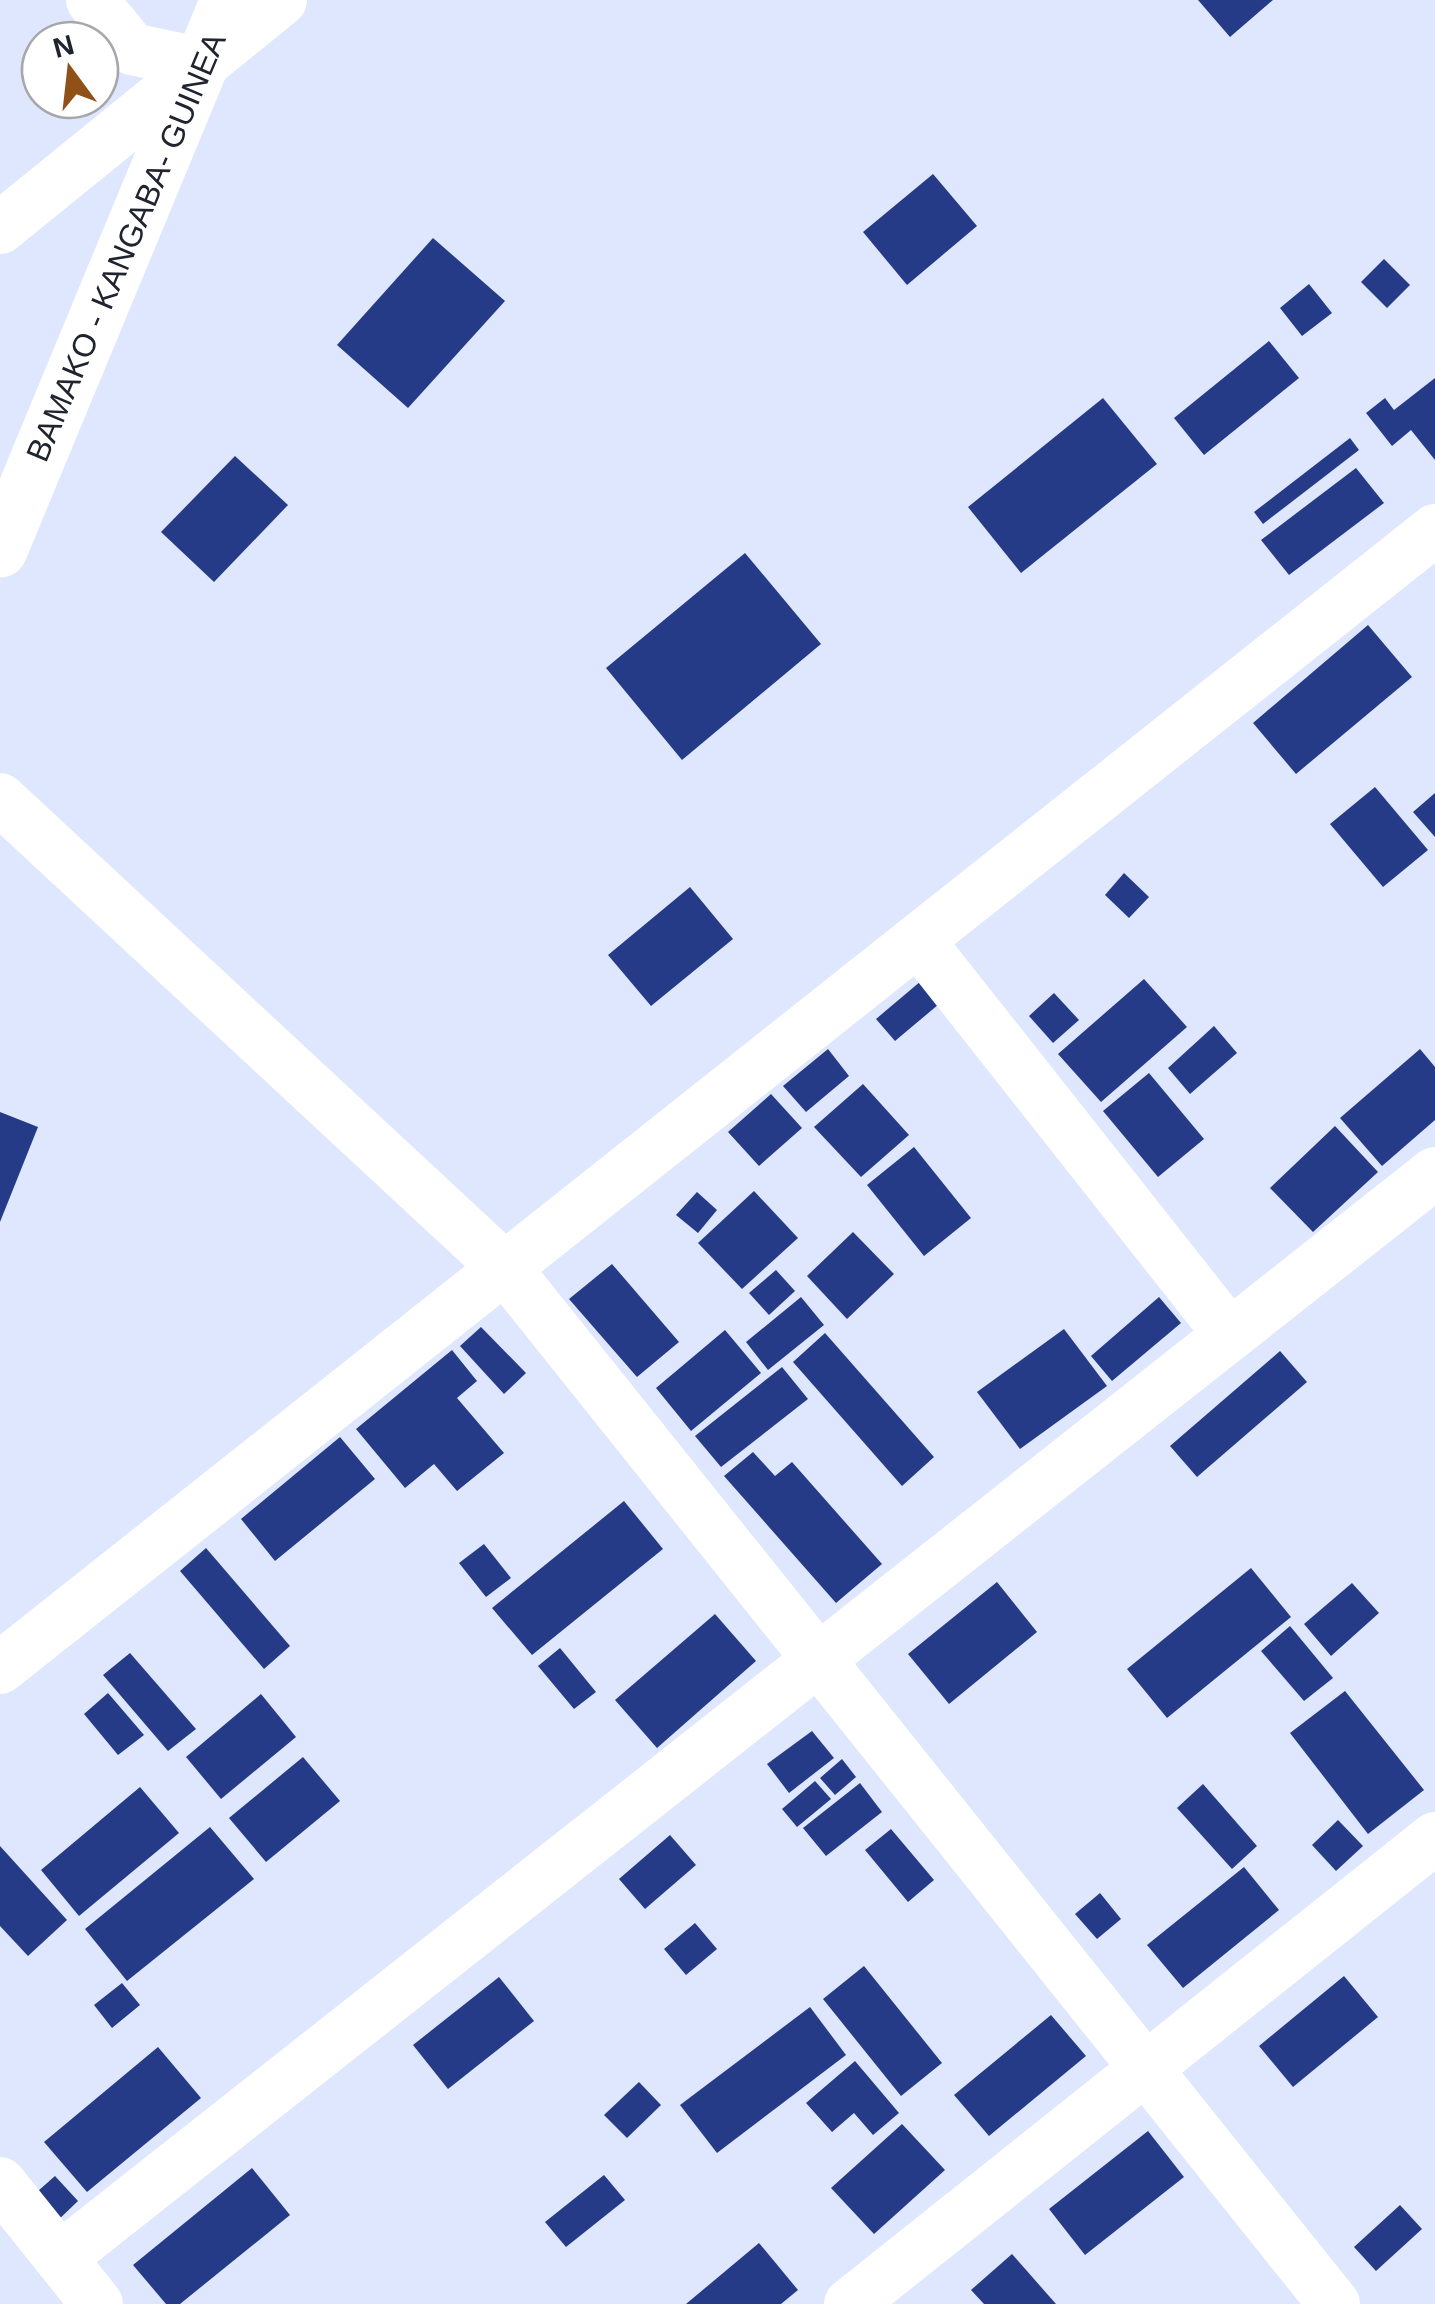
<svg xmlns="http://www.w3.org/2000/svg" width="1435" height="2304" font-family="Arial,sans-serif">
  <rect width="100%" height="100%" fill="#dee7fd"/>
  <g fill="#253b87">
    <path d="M 1198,0 L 1273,0 L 1230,37 Z"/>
    <path d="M 933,174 L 977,226 L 907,285 L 863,232 Z"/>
    <path d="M 433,238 L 505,301 L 408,408 L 337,345 Z"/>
    <path d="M 1384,259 L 1410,285 L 1387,308 L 1361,282 Z"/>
    <path d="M 1309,284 L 1332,313 L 1302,336 L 1280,308 Z"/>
    <path d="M 1269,341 L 1299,378 L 1204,455 L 1174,418 Z"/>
    <path d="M 1435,378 L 1435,460 L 1411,430 L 1392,446 L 1366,413 L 1385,398 L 1394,410 Z"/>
    <path d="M 1103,398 L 1157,464 L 1021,573 L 968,507 Z"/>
    <path d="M 1350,438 L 1359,450 L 1263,524 L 1254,512 Z"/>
    <path d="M 235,456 L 288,505 L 214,582 L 161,532 Z"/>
    <path d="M 1356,468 L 1384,503 L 1289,575 L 1261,540 Z"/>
    <path d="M 745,553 L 821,644 L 682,760 L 606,668 Z"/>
    <path d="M 1368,625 L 1412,677 L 1296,774 L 1253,723 Z"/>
    <path d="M 1375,787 L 1428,850 L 1383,887 L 1330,824 Z"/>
    <path d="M 1435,793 L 1435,837 L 1413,812 Z"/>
    <path d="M 1124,873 L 1149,897 L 1129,918 L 1105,895 Z"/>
    <path d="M 690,887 L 733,939 L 651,1006 L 608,955 Z"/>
    <path d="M 1144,979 L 1187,1027 L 1101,1102 L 1058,1054 Z"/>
    <path d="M 921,981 L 939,1004 L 895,1041 L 876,1019 Z"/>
    <path d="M 1054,993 L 1079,1020 L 1053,1043 L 1029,1016 Z"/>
    <path d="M 1214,1026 L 1237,1053 L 1190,1094 L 1168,1068 Z"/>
    <path d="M 828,1049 L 849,1076 L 806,1112 L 783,1086 Z"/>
    <path d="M 1420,1049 L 1435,1067 L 1435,1120 L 1382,1166 L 1340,1118 Z"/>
    <path d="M 1149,1073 L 1204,1139 L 1158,1177 L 1103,1111 Z"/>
    <path d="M 863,1084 L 909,1135 L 861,1177 L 814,1127 Z"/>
    <path d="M 771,1094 L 802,1128 L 759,1166 L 728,1132 Z"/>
    <path d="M 0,1112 L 38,1127 L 0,1222 Z"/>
    <path d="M 1335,1126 L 1378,1172 L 1313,1232 L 1270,1188 Z"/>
    <path d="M 914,1147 L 971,1218 L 924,1256 L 867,1185 Z"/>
    <path d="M 754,1191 L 798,1238 L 742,1289 L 698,1243 Z"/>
    <path d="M 697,1192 L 717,1210 L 698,1233 L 676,1215 Z"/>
    <path d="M 853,1232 L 894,1274 L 847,1319 L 807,1276 Z"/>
    <path d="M 612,1264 L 679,1342 L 637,1377 L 569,1299 Z"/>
    <path d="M 776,1270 L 795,1291 L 769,1315 L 749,1293 Z"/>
    <path d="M 801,1297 L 824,1325 L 768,1370 L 746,1342 Z"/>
    <path d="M 1159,1297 L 1181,1323 L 1112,1381 L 1091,1356 Z"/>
    <path d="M 481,1327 L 526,1373 L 504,1394 L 460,1346 Z"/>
    <path d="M 1064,1329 L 1107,1386 L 1020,1449 L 977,1392 Z"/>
    <path d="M 725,1330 L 761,1373 L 691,1431 L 656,1388 Z"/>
    <path d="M 825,1333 L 934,1457 L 902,1486 L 793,1362 Z"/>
    <path d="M 452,1350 L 477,1381 L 457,1398 L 504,1453 L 457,1491 L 434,1464 L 405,1488 L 356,1429 Z"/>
    <path d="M 1280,1351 L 1307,1382 L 1197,1477 L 1170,1446 Z"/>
    <path d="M 782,1367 L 808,1399 L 721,1467 L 695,1436 Z"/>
    <path d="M 340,1437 L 375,1479 L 275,1561 L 241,1519 Z"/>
    <path d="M 753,1452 L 775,1476 L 792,1462 L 882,1564 L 836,1603 L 724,1476 Z"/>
    <path d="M 624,1501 L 663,1549 L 532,1655 L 492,1608 Z"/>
    <path d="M 484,1544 L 511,1578 L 486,1597 L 459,1563 Z"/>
    <path d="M 206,1548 L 290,1646 L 264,1669 L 180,1571 Z"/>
    <path d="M 1251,1568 L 1291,1617 L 1167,1718 L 1127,1669 Z"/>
    <path d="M 997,1582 L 1037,1632 L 949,1704 L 908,1654 Z"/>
    <path d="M 1352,1583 L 1379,1613 L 1331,1656 L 1304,1624 Z"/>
    <path d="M 715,1614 L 756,1661 L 657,1748 L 615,1700 Z"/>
    <path d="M 1290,1626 L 1333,1678 L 1304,1701 L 1261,1651 Z"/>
    <path d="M 560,1648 L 596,1692 L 574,1709 L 538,1666 Z"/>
    <path d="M 130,1653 L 196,1729 L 168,1751 L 103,1675 Z"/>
    <path d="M 1345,1691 L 1424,1790 L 1368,1834 L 1290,1733 Z"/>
    <path d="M 108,1693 L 144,1735 L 118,1755 L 84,1714 Z"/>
    <path d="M 261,1694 L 296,1737 L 221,1799 L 186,1757 Z"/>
    <path d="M 812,1731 L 834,1758 L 789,1793 L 767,1764 Z"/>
    <path d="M 303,1757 L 340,1801 L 266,1862 L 229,1818 Z"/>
    <path d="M 842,1759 L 856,1777 L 835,1795 L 820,1778 Z"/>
    <path d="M 815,1781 L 831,1799 L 797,1827 L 782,1809 Z"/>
    <path d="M 860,1783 L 882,1812 L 826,1856 L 803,1828 Z"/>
    <path d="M 1203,1784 L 1257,1846 L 1232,1869 L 1177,1808 Z"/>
    <path d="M 140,1787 L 179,1833 L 79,1916 L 41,1870 Z"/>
    <path d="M 1338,1820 L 1363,1846 L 1336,1871 L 1312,1845 Z"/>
    <path d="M 210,1827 L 254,1879 L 127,1981 L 85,1929 Z"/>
    <path d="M 891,1829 L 934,1880 L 908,1902 L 865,1850 Z"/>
    <path d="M 670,1835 L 696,1865 L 645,1909 L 619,1879 Z"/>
    <path d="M 0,1846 L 67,1920 L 28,1956 L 0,1926 Z"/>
    <path d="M 1244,1867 L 1279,1910 L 1183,1988 L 1147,1945 Z"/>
    <path d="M 1100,1893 L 1121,1919 L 1097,1939 L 1075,1914 Z"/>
    <path d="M 695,1923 L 717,1949 L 686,1975 L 664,1949 Z"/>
    <path d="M 864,1966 L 942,2063 L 901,2096 L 823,1999 Z"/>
    <path d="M 1344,1976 L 1378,2017 L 1293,2087 L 1259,2046 Z"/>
    <path d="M 499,1977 L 534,2021 L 448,2089 L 413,2045 Z"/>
    <path d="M 122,1983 L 140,2005 L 112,2028 L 94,2005 Z"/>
    <path d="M 810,2007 L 846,2055 L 717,2153 L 680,2105 Z"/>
    <path d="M 1051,2015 L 1086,2056 L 989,2136 L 954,2095 Z"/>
    <path d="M 158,2047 L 201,2098 L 87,2192 L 44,2142 Z"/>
    <path d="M 855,2061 L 899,2113 L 873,2135 L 854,2113 L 832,2132 L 806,2103 Z"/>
    <path d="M 639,2082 L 661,2105 L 627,2138 L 604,2115 Z"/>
    <path d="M 902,2124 L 945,2170 L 874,2234 L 831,2188 Z"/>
    <path d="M 1148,2131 L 1184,2177 L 1085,2255 L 1049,2209 Z"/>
    <path d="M 252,2168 L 290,2215 L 180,2304 L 166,2304 L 133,2265 Z"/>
    <path d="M 604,2175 L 625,2200 L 566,2247 L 545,2222 Z"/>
    <path d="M 55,2176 L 78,2201 L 54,2224 L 30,2198 Z"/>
    <path d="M 1400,2205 L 1422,2229 L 1376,2271 L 1354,2247 Z"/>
    <path d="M 759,2243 L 798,2290 L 781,2304 L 686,2304 Z"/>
    <path d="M 1012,2254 L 1056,2304 L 984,2304 L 971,2290 Z"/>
  </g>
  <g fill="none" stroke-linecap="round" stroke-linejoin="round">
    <g stroke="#fff" stroke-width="52">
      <path d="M 92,0 L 132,49 L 202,64"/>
      <path d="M 0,228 L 281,0"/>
      <path d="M 0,799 L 505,1268 L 1334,2304"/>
      <path d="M 918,940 L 1230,1335"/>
      <path d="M 0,1668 L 1435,530"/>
      <path d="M 0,2183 L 97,2304"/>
      <path d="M 60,2258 L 1435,1173"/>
      <path d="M 850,2304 L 1435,1838"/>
    </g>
    <path stroke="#fff" stroke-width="55" d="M 0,550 L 228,0"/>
  </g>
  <g text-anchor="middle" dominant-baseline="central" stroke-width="10" stroke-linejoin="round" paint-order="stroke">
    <g font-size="32" fill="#20242e" stroke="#fff">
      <text transform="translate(126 247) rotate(-67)">BAMAKO - KANGABA- GUINEA</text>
    </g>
  </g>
  <g transform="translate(70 70) rotate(345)"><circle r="48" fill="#ffffff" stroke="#a6a7ab" stroke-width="2.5"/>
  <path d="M0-8L18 38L0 25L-18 38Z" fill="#905118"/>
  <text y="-15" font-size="28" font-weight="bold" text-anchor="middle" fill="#20242e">N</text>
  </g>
</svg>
